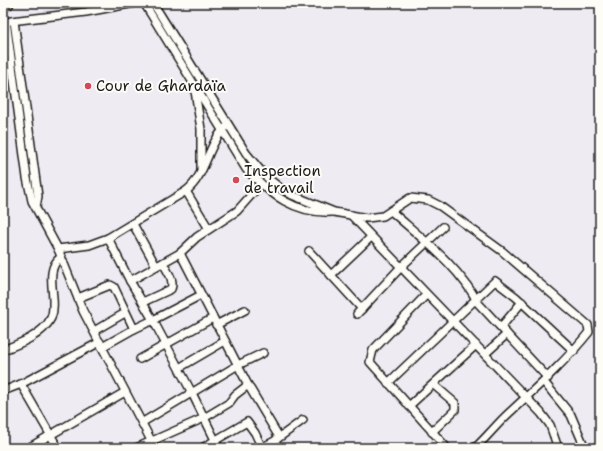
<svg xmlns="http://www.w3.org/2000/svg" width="603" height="451" font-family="'Shantell Sans',sans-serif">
  <rect width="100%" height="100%" fill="#eeecf2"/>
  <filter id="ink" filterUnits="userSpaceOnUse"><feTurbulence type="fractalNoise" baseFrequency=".025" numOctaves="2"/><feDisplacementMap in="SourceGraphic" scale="8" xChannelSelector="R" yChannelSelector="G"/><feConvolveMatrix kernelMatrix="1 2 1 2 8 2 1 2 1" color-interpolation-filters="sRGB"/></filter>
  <g filter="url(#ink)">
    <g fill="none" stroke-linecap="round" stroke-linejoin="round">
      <defs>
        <g id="minor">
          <path d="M 144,3 L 246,169 C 271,195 295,214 332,212"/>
          <path d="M 153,3 L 246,153 L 265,176 L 279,187 L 292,195 L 334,212 L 367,218 L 383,216 L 410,198 L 428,200 L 440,206 L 502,251 L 588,325 L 589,332 C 565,362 537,387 509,413 C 497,424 487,437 475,448"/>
          <path d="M 6,21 L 27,178 L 32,201 L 58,249 L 83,311 L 155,448"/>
          <path d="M 11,21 L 86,12 L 135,3"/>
          <path d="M 14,21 L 38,196 L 36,207"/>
          <path d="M 195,91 L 201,129 L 201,169"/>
          <path d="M 261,184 L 237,211 L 197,237 L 180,253 L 248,385 L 279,437"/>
          <path d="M 186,191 L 209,229"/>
          <path d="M 391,211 C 421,238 459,266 478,303 L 548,378"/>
          <path d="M 351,215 L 541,413 L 550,425 L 558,448"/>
          <path d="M 133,224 L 156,266"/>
          <path d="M 108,238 L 130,281 L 153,320 L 201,295"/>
          <path d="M 58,249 L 89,245 L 108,238 L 186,191 C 206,176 207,145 225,128"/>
          <path d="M 309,251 L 362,309"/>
          <path d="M 331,275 L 371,237"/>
          <path d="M 130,281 L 180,253"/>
          <path d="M 426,295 L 373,350 L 370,362 L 447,448"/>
          <path d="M 78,298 L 110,285 L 114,287 L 134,329 L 153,320 L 192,393 L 219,448"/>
          <path d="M 143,302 L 171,289 C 175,280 167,271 163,263"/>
          <path d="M 357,314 L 400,268 L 443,227"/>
          <path d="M 216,325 L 245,310"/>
          <path d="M 501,327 L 522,302"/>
          <path d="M 94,331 L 125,313"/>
          <path d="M 102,347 L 134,329"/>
          <path d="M 3,350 C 19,344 43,335 51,318 C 59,299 42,271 61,257"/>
          <path d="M 485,354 L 507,334"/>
          <path d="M 140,359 L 213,318"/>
          <path d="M 179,368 L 225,341"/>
          <path d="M 544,382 L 571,415 L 585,448"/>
          <path d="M 388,383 L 495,281 L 516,297 L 574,351"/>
          <path d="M 21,384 L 58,448"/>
          <path d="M 3,391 L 21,384 L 100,342"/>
          <path d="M 409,406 L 476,345"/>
          <path d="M 143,422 L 238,365 L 263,353"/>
          <path d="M 432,432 L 455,410 L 455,403 L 434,385"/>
          <path d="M 28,448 L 125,392"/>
          <path d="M 136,448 L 204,418 L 229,403 L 235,395 L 248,385"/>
          <path d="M 202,448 L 247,422 L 255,433 L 262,448"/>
          <path d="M 261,448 L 273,442 L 303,420"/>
        </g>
        <path id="trunk" d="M 3,4 L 8,3"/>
      </defs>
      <use href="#minor" stroke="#1c1c1c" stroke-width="10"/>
      <use href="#trunk" stroke="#1c1c1c" stroke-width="14"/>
      <use href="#minor" stroke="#fdfcf7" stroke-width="7"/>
      <use href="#trunk" stroke="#faddab" stroke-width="11"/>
    </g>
  </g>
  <g fill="#d1495b" stroke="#fdfcf7" stroke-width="1.5">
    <circle cx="88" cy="86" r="4"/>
    <circle cx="236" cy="180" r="4"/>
  </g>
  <g text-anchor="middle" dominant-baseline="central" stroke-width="4" stroke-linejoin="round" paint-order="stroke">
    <g font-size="15" fill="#1c1c1c" stroke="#fdfcf7" text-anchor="start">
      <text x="96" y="86">Cour de Ghardaïa</text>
      <text x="244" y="171">Inspection<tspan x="244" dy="17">de travail</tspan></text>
    </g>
  </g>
  <rect width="603" height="451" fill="none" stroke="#fdfcf7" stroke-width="16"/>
  <rect x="8" y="8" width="587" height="435" fill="none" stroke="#1c1c1c" stroke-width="1.5" filter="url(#ink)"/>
</svg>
